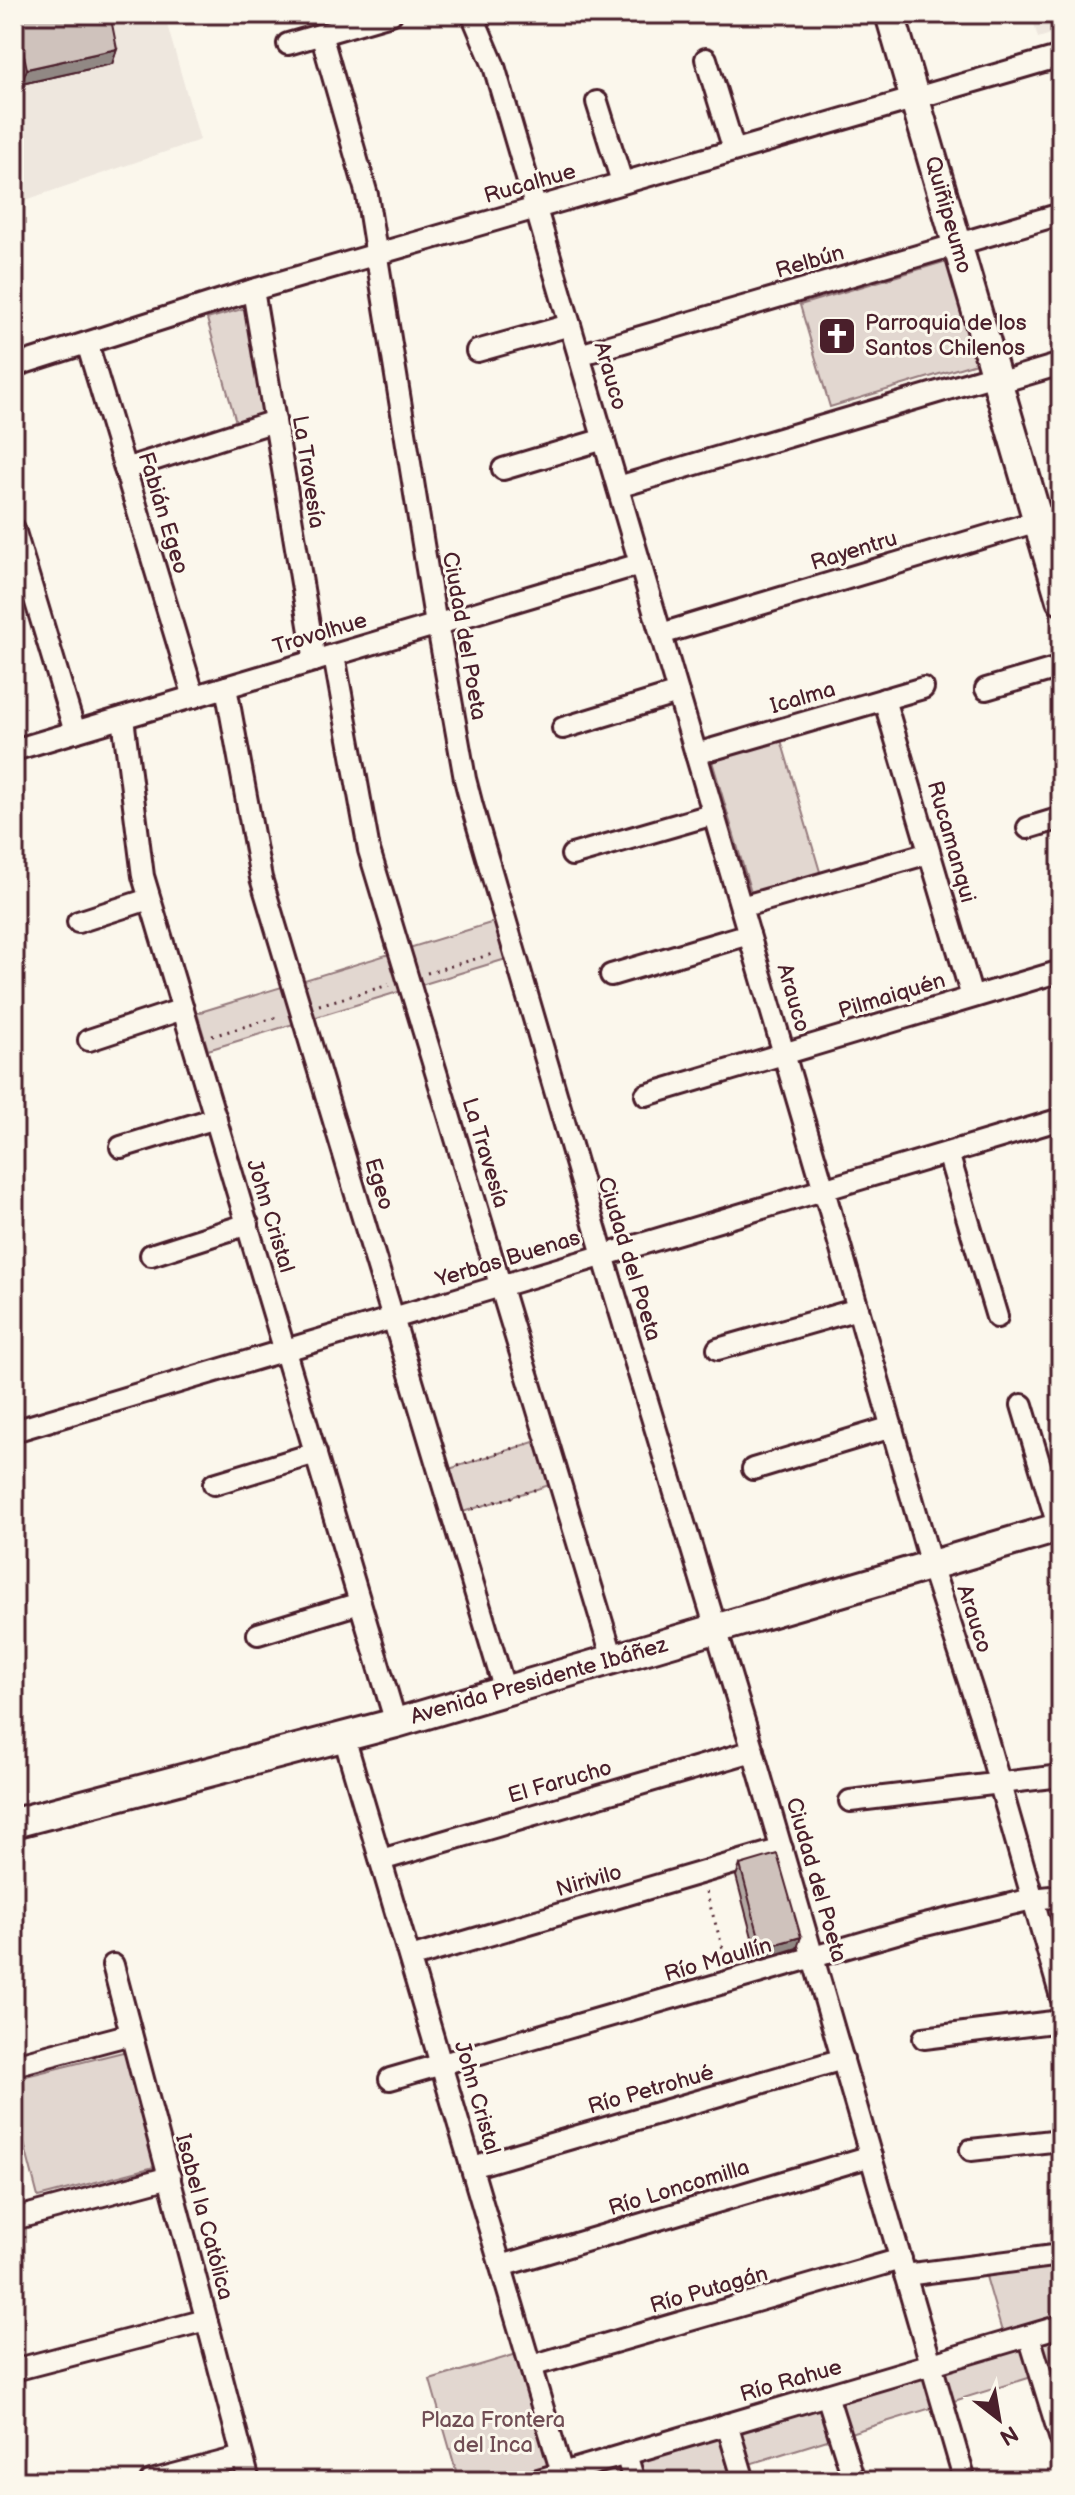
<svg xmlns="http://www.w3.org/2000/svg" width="1075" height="2495" font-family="'Balsamiq Sans',sans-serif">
  <rect width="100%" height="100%" fill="#fbf7ec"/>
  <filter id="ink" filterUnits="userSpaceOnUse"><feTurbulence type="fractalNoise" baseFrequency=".0125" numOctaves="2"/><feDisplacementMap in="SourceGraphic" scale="16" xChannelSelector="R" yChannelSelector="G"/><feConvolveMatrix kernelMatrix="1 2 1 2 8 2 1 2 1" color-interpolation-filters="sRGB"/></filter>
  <g filter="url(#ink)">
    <g fill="#eee7de">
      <path d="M 14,14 L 164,14 L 200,140 L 14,204 Z"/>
      <path d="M 1031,14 L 1061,14 L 1061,31 L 1038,38 Z"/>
    </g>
    <g fill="#e2d7d0" stroke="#967b7e" stroke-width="2">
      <path d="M 947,261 L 976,363 L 830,407 L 800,305 Z"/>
      <path d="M 249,307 L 265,414 L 236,422 L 207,319 Z"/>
      <path d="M 781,740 L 821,875 L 752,896 L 712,761 Z"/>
      <path d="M 494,922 L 506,959 L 208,1050 L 197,1013 Z"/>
      <path d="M 546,1438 L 559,1482 L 453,1515 L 440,1472 Z"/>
      <path d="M 127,2051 L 158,2166 L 38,2197 L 14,2105 L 14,2079 Z"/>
      <path d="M 1061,2263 L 1061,2368 L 694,2481 L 459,2481 L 430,2380 L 517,2354 L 556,2480 L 1007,2349 L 985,2273 Z"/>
    </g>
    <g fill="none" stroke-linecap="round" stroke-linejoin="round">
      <defs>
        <g id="street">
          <path d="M 472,14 L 494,66 L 824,1190 L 931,1565 L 980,1715 L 1061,1997"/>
          <path d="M 321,34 L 367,195 L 436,625 L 440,638 L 465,779 L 472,806 L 603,1255 L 753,1751 L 965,2481"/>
          <path d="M 288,44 L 391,14"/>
          <path d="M 706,59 L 734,150"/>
          <path d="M 597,102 L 622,182"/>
          <path d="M 253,290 L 315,661"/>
          <path d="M 87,343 L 194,697"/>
          <path d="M 477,351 L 570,325"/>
          <path d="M 579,355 L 1054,216"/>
          <path d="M 14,366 L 253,290 L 1061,56"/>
          <path d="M 997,383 L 1061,364"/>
          <path d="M 125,469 L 275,421"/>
          <path d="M 503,469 L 604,439"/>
          <path d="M 618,487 L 995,375"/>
          <path d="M 14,529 L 75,732"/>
          <path d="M 661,634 L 1061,514"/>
          <path d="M 334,655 L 369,850 L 613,1659"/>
          <path d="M 226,687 L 261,878 L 505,1691"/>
          <path d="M 986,689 L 1061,667"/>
          <path d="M 884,699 L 972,997"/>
          <path d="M 123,718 L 143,876 L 396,1723"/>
          <path d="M 563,728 L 678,693"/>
          <path d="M 14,750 L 640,564"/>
          <path d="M 696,754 L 923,688"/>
          <path d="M 1028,828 L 1061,818"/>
          <path d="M 572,855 L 714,814"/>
          <path d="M 741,907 L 929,853"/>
          <path d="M 78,922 L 149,899"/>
          <path d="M 611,975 L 749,934"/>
          <path d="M 89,1040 L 183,1009"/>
          <path d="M 646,1095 L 1061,971"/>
          <path d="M 121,1147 L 216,1118"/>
          <path d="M 948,1153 L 997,1317"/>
          <path d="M 151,1255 L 248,1224"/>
          <path d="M 718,1349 L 858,1309"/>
          <path d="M 1022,1405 L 1061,1536"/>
          <path d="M 14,1431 L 1061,1119"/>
          <path d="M 753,1469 L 892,1427"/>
          <path d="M 214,1484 L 316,1453"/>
          <path d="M 258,1634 L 360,1603"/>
          <path d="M 344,1737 L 562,2473"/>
          <path d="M 850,1801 L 1061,1776"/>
          <path d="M 381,1860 L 753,1751"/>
          <path d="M 410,1958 L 782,1849"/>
          <path d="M 113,1965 L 249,2481"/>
          <path d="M 924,2038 L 1061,2021"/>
          <path d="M 14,2065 L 131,2034"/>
          <path d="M 390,2079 L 921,1926 L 1032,1899 L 1061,1896"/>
          <path d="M 971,2150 L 1061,2140"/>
          <path d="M 472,2167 L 843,2059"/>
          <path d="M 14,2219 L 170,2177"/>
          <path d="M 501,2266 L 871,2156"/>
          <path d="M 905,2275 L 1061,2255"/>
          <path d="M 1029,2336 L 1061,2440"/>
          <path d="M 531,2366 L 901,2259"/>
          <path d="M 14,2370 L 206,2320"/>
          <path d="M 827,2395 L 854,2481"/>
          <path d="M 727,2424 L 744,2481"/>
          <path d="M 626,2454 L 634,2481"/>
          <path d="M 151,2481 L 242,2457"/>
          <path d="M 535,2481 L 1061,2326"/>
        </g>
        <g id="secondary">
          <path d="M 890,14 L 1061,600"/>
          <path d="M 14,1823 L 396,1723 L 1061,1527"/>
        </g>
      </defs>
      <use href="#street" stroke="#4a1f2b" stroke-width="26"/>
      <use href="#secondary" stroke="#4a1f2b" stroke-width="34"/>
      <g stroke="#4a1f2b" stroke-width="3" stroke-dasharray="2 6" stroke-linecap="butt">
        <path d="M 427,973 L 496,953"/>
        <path d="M 319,1005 L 389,985"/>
        <path d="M 212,1036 L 281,1016"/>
        <path d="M 458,1466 L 527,1444"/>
        <path d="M 472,1509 L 541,1488"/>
        <path d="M 706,1892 L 727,1962"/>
      </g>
      <use href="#street" stroke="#fbf7ec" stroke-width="20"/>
      <use href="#secondary" stroke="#fbf7ec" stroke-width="28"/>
    </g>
    <g fill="#b2a7a2" stroke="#4a1f2b" stroke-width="2">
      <path d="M 14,14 L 117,49 L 112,64 L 21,84 L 14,50 Z"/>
      <path d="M 740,1865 L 797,1948 L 758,1960 L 736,1876 Z"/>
    </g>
    <g fill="#918884" stroke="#4a1f2b" stroke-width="2">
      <path d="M 117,49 L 112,64 L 21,84 L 27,69 Z"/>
      <path d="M 801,1937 L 797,1948 L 758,1960 L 762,1948 Z"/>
    </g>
    <g fill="#cfc2bc" stroke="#4a1f2b" stroke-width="2">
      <path d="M 15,14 L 110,14 L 117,49 L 27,69 Z"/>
      <path d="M 777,1854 L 801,1937 L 762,1948 L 740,1865 Z"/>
    </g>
  </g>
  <defs>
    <symbol id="church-square" viewBox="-11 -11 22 22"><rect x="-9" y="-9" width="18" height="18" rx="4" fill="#4a1f2b" stroke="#fbf7ec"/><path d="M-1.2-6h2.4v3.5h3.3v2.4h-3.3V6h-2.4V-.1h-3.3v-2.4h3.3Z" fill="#fff"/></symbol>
  </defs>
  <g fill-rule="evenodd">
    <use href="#church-square" x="815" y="314" width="44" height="44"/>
  </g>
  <g text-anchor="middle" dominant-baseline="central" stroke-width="6" stroke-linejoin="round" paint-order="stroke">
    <g font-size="22" fill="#4a1f2b" stroke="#fbf7ec">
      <text transform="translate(530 184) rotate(-16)">Rucalhue</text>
      <text transform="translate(948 215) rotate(74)">Quiñipeumo</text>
      <text transform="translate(810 262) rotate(-16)">Relbún</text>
      <text transform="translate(610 376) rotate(74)">Arauco</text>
      <text transform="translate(308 472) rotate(81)">La Travesía</text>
      <text transform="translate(163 513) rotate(73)">Fabián Egeo</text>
      <text transform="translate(854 551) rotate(-17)">Rayentru</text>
      <text transform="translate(320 634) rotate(-17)">Trovolhue</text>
      <text transform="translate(464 636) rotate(80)">Ciudad del Poeta</text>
      <text transform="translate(803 698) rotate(-16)">Icalma</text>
      <text transform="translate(951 842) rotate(74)">Rucamanqui</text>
      <text transform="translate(892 996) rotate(-17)">Pilmaiquén</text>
      <text transform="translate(793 998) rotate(74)">Arauco</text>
      <text transform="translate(485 1153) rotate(73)">La Travesía</text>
      <text transform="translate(379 1184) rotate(73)">Egeo</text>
      <text transform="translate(270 1216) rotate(73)">John Cristal</text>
      <text transform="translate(508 1259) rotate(-17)">Yerbas Buenas</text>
      <text transform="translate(629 1259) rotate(73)">Ciudad del Poeta</text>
      <text transform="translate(974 1619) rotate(72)">Arauco</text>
      <text transform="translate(539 1681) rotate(-16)">Avenida Presidente Ibáñez</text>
      <text transform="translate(560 1782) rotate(-16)">El Farucho</text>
      <text transform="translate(816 1880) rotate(74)">Ciudad del Poeta</text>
      <text transform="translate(589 1881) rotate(-16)">Nirivilo</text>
      <text transform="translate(718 1960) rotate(-16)">Río Maullín</text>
      <text transform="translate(651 2090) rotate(-16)">Río Petrohué</text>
      <text transform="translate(477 2098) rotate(74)">John Cristal</text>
      <text transform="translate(679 2188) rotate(-17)">Río Loncomilla</text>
      <text transform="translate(204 2217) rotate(75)">Isabel la Católica</text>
      <text transform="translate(709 2290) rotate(-16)">Río Putagán</text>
      <text transform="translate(791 2381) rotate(-16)">Río Rahue</text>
    </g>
    <g font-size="22" fill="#4a1f2b" stroke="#fbf7ec" text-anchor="start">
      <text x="865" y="323">Parroquia de los<tspan x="865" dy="25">Santos Chilenos</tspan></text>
    </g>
    <g font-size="22" fill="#704d54" stroke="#fbf7ec">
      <text x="493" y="2420">Plaza Frontera<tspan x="493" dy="25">del Inca</tspan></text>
    </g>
  </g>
  <rect width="1075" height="2495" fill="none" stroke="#fbf7ec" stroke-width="48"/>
  <rect x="24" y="24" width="1027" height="2447" fill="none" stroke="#4a1f2b" stroke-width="3" filter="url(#ink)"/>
  <g transform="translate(999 2419) rotate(149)" stroke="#fbf7ec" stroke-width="6" paint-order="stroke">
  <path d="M0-6L14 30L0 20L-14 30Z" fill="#4a1f2b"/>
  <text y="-12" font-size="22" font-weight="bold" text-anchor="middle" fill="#4a1f2b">N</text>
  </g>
</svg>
